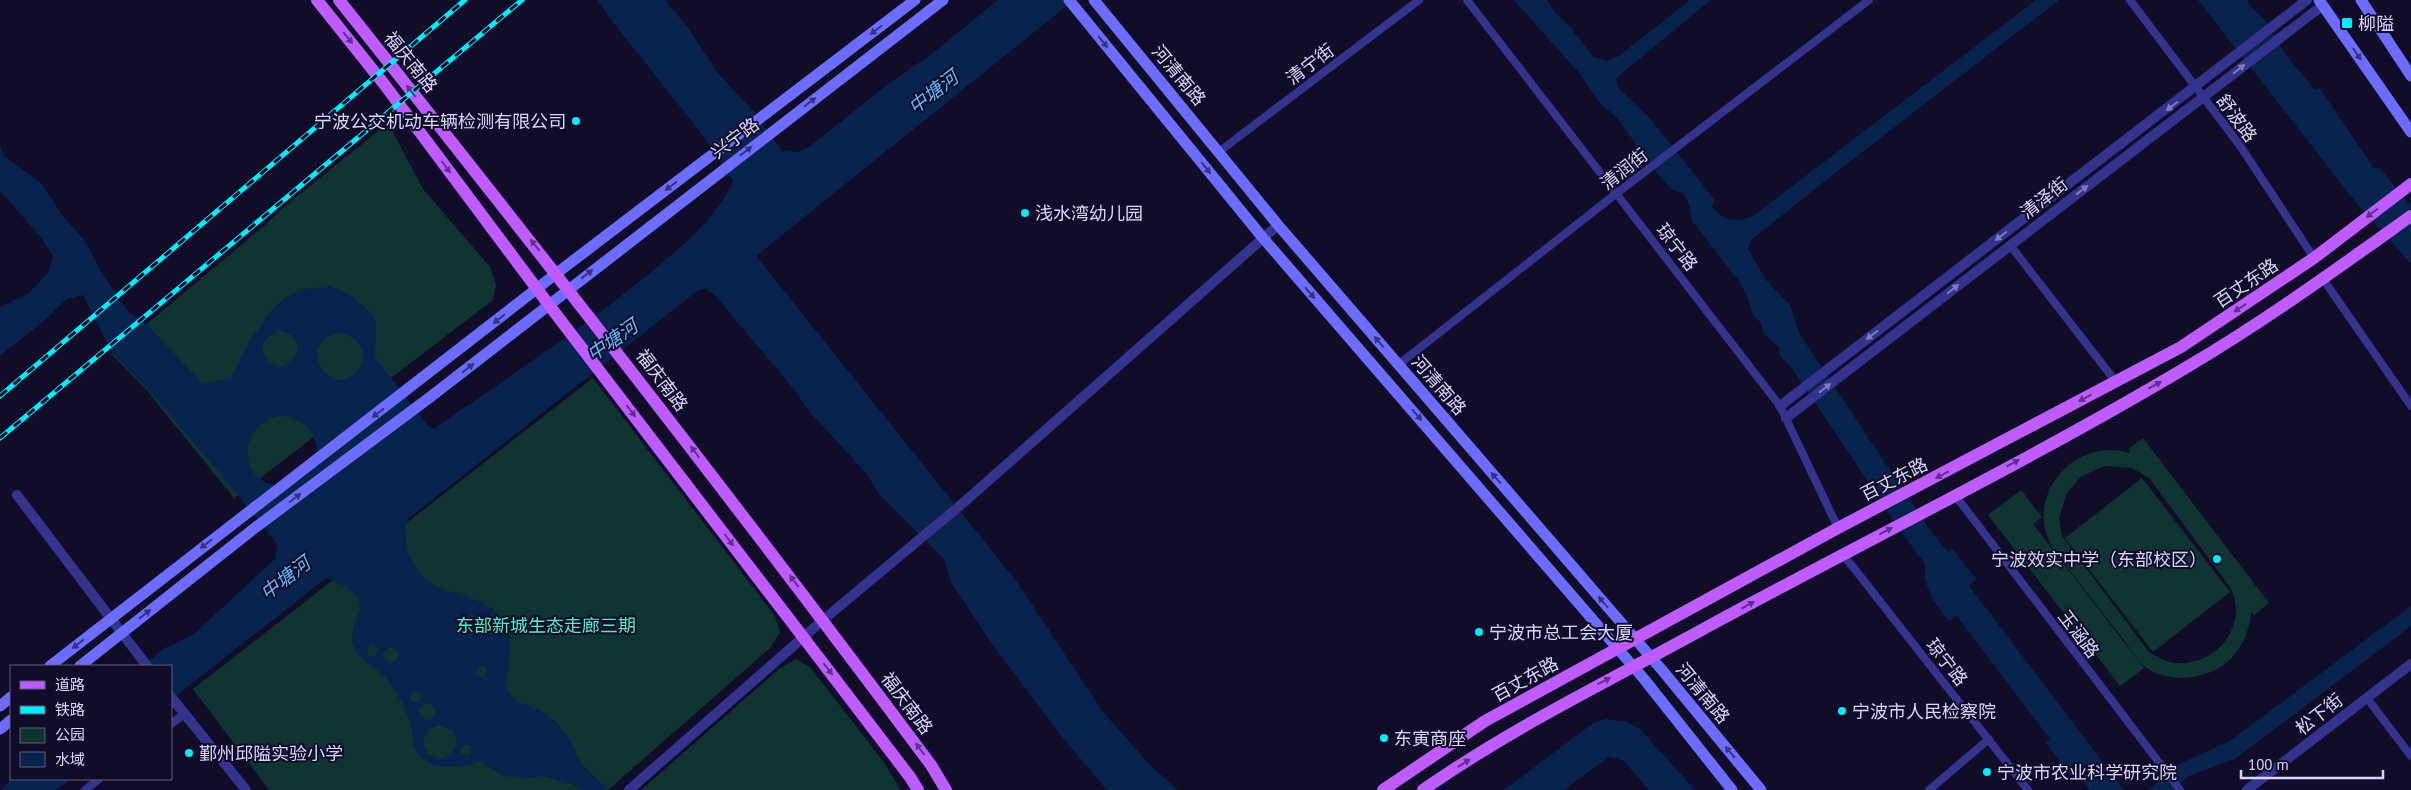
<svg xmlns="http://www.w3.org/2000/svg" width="2411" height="790" font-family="'PT Sans','Noto Sans SC',sans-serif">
  <rect width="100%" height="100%" fill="#110d29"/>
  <g fill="#0f3431" fill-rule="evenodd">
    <path d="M 388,123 L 423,189 L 490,267 L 496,285 L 493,300 L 234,498 L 144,387 L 111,354 L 265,225 L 284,207 Z"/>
    <path d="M 593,378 L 775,616 L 780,632 L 770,648 L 608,790 L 269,790 L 193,689 Z"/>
    <path d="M 2143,438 L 2269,603 L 2254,615 L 2251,612 C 2250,635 2237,658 2217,669 C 2196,680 2168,682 2147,668 C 2137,662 2130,648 2123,639 C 2100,609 2077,580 2055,551 C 2020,501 2072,435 2130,453 L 2128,449 ZM 2104,466 L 2132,468 L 2150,479 L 2230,587 C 2250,624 2217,666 2177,663 C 2167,663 2158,657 2149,652 L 2062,536 L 2059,518 L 2067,493 L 2080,477 Z"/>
    <path d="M 2142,478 L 2230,592 L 2153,652 L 2065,538 Z"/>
    <path d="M 2021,490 L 2042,517 L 2033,524 L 2144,668 L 2120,686 L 1988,515 Z"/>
    <path d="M 796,659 L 810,667 L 883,761 L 901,790 L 641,790 L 779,669 Z"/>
  </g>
  <g fill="#07234e" fill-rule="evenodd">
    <path d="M 598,0 L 665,0 L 689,29 L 715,70 L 753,111 L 782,151 L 797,152 L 809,147 L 888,84 L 929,56 L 998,0 L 1074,0 L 756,256 L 1016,581 L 1103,712 L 1149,764 L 1178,790 L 1107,790 L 1064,739 L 992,644 L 951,582 L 944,559 L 879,494 L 866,473 L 808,410 L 794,389 L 713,293 L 705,289 L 697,291 L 408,519 C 404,529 405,542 409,553 C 426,601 463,585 496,612 C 514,628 510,651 508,673 C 507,677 505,684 507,688 C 512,706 535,705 546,714 C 555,720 563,730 570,739 C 574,745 575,753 579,760 C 587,771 599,780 608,790 L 583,790 L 572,784 L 543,776 L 525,779 L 504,776 L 480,761 C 471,766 464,766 454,767 C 439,769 419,763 414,746 C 412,736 412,726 408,716 C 403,703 394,688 385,677 C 376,666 361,663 355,649 C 340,620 391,602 326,578 L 171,700 L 171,666 L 143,666 L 163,649 L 194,634 L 275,559 L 277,544 L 226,480 L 146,387 L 111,351 L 83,295 L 67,299 L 46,319 L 0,356 L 0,307 L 28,294 L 49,272 L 53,256 L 39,235 L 0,191 L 0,146 L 4,156 L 41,183 L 62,215 L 85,241 L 103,275 L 127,310 L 146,324 L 202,383 L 231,379 L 246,347 L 269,313 L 280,302 L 289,295 L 305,289 L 330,286 L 352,296 L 373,315 L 376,324 L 375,357 L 427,425 L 434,429 C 504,380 577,332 644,278 C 678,249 714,223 733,181 L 701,133 L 609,17 ZM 282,331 C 318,341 283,384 266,358 C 257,345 269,332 282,331 ZM 342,333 C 359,337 371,355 357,371 C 329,403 292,337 342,333 ZM 280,416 C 331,417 327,487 279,485 C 237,484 237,423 280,416 ZM 369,645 L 374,645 L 378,648 L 376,656 L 371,657 L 367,653 ZM 390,647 L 396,649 L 399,655 L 396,661 L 391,663 L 386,662 L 383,657 L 384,650 ZM 481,665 L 487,669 L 487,674 L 483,677 L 478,676 L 475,672 ZM 413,692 L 418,692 L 422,697 L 418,703 L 411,701 L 410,696 ZM 430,703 L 435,707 L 436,714 L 431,719 L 424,719 L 419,714 L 419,708 L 424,704 ZM 440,725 L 453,731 L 457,740 L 452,754 L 440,759 L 427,754 L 423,741 L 430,728 ZM 463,745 L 471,746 L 472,752 L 469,756 L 461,754 L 460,749 Z"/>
    <path d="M 1514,0 L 1547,0 L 1556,14 L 1571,28 L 1593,57 L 1607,61 L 1619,56 L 1690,0 L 1711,0 L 1616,78 L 1618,88 L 1649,117 L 1714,199 L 1712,207 C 1723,221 1737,223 1753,216 L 2036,0 L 2059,0 L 1834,174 L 1750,241 L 1748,249 L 1766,280 L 1790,305 L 1799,333 L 1930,530 L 1948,552 L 1953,549 L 1976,579 L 1969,586 L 2124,790 L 2090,790 L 2073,769 L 2068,772 L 2046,743 L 2050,739 L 1957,616 L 1949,621 L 1933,600 L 1925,580 L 1925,564 L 1908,541 L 1791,367 C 1784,361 1778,357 1779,347 L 1764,334 L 1761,323 L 1753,315 L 1748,298 L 1739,281 L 1692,221 L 1689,204 L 1684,194 L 1670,188 L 1657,173 L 1617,118 L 1599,102 L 1580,74 Z"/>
    <path d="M 2198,0 L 2248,0 L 2249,5 L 2263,18 L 2285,54 L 2315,90 L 2319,88 L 2374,168 L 2379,167 L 2411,206 L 2411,264 L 2354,200 Z"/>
    <path d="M 2411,606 L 2411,626 L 2235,759 L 2189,776 L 2172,790 L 2149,790 L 2177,765 L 2230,741 Z"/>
    <path d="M 1605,719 L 1624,721 L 1640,729 L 1695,790 L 1649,790 L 1623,760 L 1609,757 L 1564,790 L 1504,790 L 1593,723 Z"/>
    <path d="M 12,779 L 71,779 L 56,790 L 0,790 Z"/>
  </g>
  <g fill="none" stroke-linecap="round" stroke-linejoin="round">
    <g stroke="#34338d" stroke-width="8">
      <path d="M 1467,0 L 1780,406 L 1838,528"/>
      <path d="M 2130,0 L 2241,147 L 2314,258"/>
      <path d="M 1220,151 L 1419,0"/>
      <path d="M 2010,245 L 2116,382"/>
      <path d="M 2323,279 L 2411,406"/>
      <path d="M 1398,365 L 1617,193 L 1869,0"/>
      <path d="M 1955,495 L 2180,790"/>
      <path d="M 1842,553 L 2028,790"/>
      <path d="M 2367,698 L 2411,756"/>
      <path d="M 171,724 L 184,714"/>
      <path d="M 85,790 L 99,779"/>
      <path d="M 1929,790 L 1989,739"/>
    </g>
    <g stroke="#34338d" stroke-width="10">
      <path d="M 1780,406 L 2307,0"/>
      <path d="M 1786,418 L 2323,5"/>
      <path d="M 17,495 L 147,666"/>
      <path d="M 171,697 L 246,790"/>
      <path d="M 629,790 L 823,620 L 963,503 L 1278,225"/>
      <path d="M 2247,790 L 2411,664"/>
    </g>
    <g stroke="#6c6dff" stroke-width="11">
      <path d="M 1069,0 L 1263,238 L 1644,679 L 1732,790"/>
      <path d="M 1094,0 L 1278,225 L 1662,670 L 1761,790"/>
      <path d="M 2319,0 L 2411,132"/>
      <path d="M 2361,0 L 2411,76"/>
      <path d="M 50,666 L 557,273 L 915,0"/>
      <path d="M 80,666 L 256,527 L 429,398 L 943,0"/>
      <path d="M 0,706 L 11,697"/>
      <path d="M 0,729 L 11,720"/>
    </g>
    <g stroke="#be5cff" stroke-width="12">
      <path d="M 317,0 L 384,84 L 549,305 L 910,777 L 918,790"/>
      <path d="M 339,0 C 540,252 738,506 931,765 L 946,790"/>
      <path d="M 1383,790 L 1485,721 L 1838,528 L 2181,347 L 2314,258 L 2411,184"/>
      <path d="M 1423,790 C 1513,727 1611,680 1707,627 C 1867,540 2031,460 2187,367 C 2265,321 2338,268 2411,216"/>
    </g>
    <defs>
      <g id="rail">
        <path d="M 0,396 L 465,0"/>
        <path d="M 0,438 L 522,0"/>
      </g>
    </defs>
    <use href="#rail" stroke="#01edff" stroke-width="5"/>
    <use href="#rail" stroke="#110d29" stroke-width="3" stroke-dasharray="9" stroke-linecap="butt"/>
  </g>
  <defs><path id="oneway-solid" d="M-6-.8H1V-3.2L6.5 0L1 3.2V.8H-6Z" transform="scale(1.25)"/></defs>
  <g fill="#35337f">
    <use href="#oneway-solid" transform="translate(876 30) rotate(143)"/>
    <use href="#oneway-solid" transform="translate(1103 42) rotate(51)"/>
    <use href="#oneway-solid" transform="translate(2357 54) rotate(55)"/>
    <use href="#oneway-solid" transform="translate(810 102) rotate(-38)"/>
    <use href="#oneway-solid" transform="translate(746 151) rotate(-37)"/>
    <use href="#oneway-solid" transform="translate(1206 168) rotate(51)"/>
    <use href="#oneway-solid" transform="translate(671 186) rotate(143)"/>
    <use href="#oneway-solid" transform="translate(587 274) rotate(-38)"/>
    <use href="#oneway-solid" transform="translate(1310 293) rotate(49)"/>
    <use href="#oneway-solid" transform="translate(499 319) rotate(142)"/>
    <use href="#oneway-solid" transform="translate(1379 342) rotate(-131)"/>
    <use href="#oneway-solid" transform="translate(468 368) rotate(-38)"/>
    <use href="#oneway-solid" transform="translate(378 413) rotate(143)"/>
    <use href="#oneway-solid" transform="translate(1417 415) rotate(49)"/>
    <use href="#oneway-solid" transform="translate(1496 478) rotate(-131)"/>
    <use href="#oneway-solid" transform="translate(295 498) rotate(-37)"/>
    <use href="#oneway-solid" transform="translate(206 544) rotate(142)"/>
    <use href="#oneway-solid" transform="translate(1603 602) rotate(-131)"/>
    <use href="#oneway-solid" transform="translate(145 614) rotate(-38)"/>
    <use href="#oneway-solid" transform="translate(78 644) rotate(142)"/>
    <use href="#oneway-solid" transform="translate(1730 752) rotate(-130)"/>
  </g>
  <g fill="#5f3189">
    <use href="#oneway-solid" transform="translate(348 38) rotate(51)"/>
    <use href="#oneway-solid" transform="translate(411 91) rotate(-129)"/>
    <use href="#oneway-solid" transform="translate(446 167) rotate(53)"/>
    <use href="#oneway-solid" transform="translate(2372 213) rotate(143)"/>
    <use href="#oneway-solid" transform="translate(535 245) rotate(-129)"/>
    <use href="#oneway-solid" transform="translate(2240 308) rotate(146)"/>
    <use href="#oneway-solid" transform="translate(2155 385) rotate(-29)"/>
    <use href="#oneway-solid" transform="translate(2085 398) rotate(152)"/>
    <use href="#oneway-solid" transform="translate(631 411) rotate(53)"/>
    <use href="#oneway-solid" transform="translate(695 452) rotate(-127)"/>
    <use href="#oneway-solid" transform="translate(2013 463) rotate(-29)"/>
    <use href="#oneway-solid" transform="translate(1942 475) rotate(152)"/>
    <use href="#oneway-solid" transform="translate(1886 531) rotate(-27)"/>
    <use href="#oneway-solid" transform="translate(729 540) rotate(53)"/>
    <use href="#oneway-solid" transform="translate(794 581) rotate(-127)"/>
    <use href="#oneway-solid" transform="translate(1748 605) rotate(-29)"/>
    <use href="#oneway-solid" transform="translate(828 669) rotate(52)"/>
    <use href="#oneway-solid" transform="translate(1604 681) rotate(-27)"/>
    <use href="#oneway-solid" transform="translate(920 749) rotate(-127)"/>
    <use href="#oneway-solid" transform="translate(1464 763) rotate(-33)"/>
  </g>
  <g fill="#7e7cc0">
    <use href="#oneway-solid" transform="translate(2239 69) rotate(-38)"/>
    <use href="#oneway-solid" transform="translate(2172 106) rotate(143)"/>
    <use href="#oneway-solid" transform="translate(2082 190) rotate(-38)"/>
    <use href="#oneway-solid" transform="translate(2001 236) rotate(143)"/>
    <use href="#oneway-solid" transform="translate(1953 289) rotate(-38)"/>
    <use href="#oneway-solid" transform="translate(1872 335) rotate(143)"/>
    <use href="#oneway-solid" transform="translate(1825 388) rotate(-38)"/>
  </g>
  <g fill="#01edff" stroke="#110d29" stroke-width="2">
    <rect x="2341" y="17" width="12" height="12" rx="2.5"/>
    <circle cx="576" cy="121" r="5"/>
    <circle cx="1025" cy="213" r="5"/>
    <circle cx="2217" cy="559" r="5"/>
    <circle cx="1479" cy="632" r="5"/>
    <circle cx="1842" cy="711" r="5"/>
    <circle cx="1384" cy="738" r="5"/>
    <circle cx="189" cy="753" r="5"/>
    <circle cx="1987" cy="772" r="5"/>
  </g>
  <g text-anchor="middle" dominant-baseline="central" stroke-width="4" stroke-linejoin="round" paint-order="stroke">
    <g font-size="18" fill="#d9d5ff" stroke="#110d29" text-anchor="start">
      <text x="2358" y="23">柳隘</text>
      <text x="566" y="121" text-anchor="end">宁波公交机动车辆检测有限公司</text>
      <text x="1035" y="213">浅水湾幼儿园</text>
      <text x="2207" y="559" text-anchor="end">宁波效实中学（东部校区）</text>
      <text x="1489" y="632">宁波市总工会大厦</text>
      <text x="1852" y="711">宁波市人民检察院</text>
      <text x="1394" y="738">东寅商座</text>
      <text x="199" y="753">鄞州邱隘实验小学</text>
      <text x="1997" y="772">宁波市农业科学研究院</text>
    </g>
    <g font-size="18" fill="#d9d5ff" stroke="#110d29">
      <text transform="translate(411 62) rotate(51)">福庆南路</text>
      <text transform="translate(1310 64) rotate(-37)">清宁街</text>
      <text transform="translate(1179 75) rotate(50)">河清南路</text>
      <text transform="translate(2237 118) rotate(54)">舒波路</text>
      <text transform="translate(735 138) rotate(-37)">兴宁路</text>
      <text transform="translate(1624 169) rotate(-38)">清润街</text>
      <text transform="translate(2044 198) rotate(-38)">清泽街</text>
      <text transform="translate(1677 247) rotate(52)">琼宁路</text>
      <text transform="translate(2246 283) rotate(-34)">百丈东路</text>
      <text transform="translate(662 380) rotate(53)">福庆南路</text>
      <text transform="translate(1439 385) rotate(49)">河清南路</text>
      <text transform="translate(1894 479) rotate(-27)">百丈东路</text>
      <text transform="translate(2079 634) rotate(53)">玉涵路</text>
      <text transform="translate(1947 662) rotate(52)">琼宁路</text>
      <text transform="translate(1525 679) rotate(-29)">百丈东路</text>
      <text transform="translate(1703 693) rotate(50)">河清南路</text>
      <text transform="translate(907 703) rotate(53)">福庆南路</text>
      <text transform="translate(2319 714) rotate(-38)">松下街</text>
    </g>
    <g font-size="18" fill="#54ecc2" stroke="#110d29">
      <text x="546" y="625">东部新城生态走廊三期</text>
    </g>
    <g font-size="19" font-style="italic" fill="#63bbff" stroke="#110d29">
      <text transform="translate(933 92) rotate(-38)">中塘河</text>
      <text transform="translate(612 340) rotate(-35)">中塘河</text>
      <text transform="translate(285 578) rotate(-38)">中塘河</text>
    </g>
  </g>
  <rect x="10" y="665" width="162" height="115" fill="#110d29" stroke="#615d7f"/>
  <rect x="20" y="681" width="25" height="8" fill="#be5cff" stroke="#615d7f"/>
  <text x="55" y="690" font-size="15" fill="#d9d5ff">道路</text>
  <rect x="20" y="706" width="25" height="8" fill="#01edff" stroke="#615d7f"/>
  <text x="55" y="715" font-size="15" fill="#d9d5ff">铁路</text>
  <rect x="20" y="728" width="25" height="15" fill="#0f3431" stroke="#615d7f"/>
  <text x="55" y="740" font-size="15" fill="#d9d5ff">公园</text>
  <rect x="20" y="752" width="25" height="15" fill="#07234e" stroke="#615d7f"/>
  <text x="55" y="765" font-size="15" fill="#d9d5ff">水域</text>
  <path d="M2241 770v8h142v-8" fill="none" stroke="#d9d5ff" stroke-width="2.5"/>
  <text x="2248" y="770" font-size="15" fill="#d9d5ff" stroke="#110d29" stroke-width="4" paint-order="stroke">100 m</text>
</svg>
